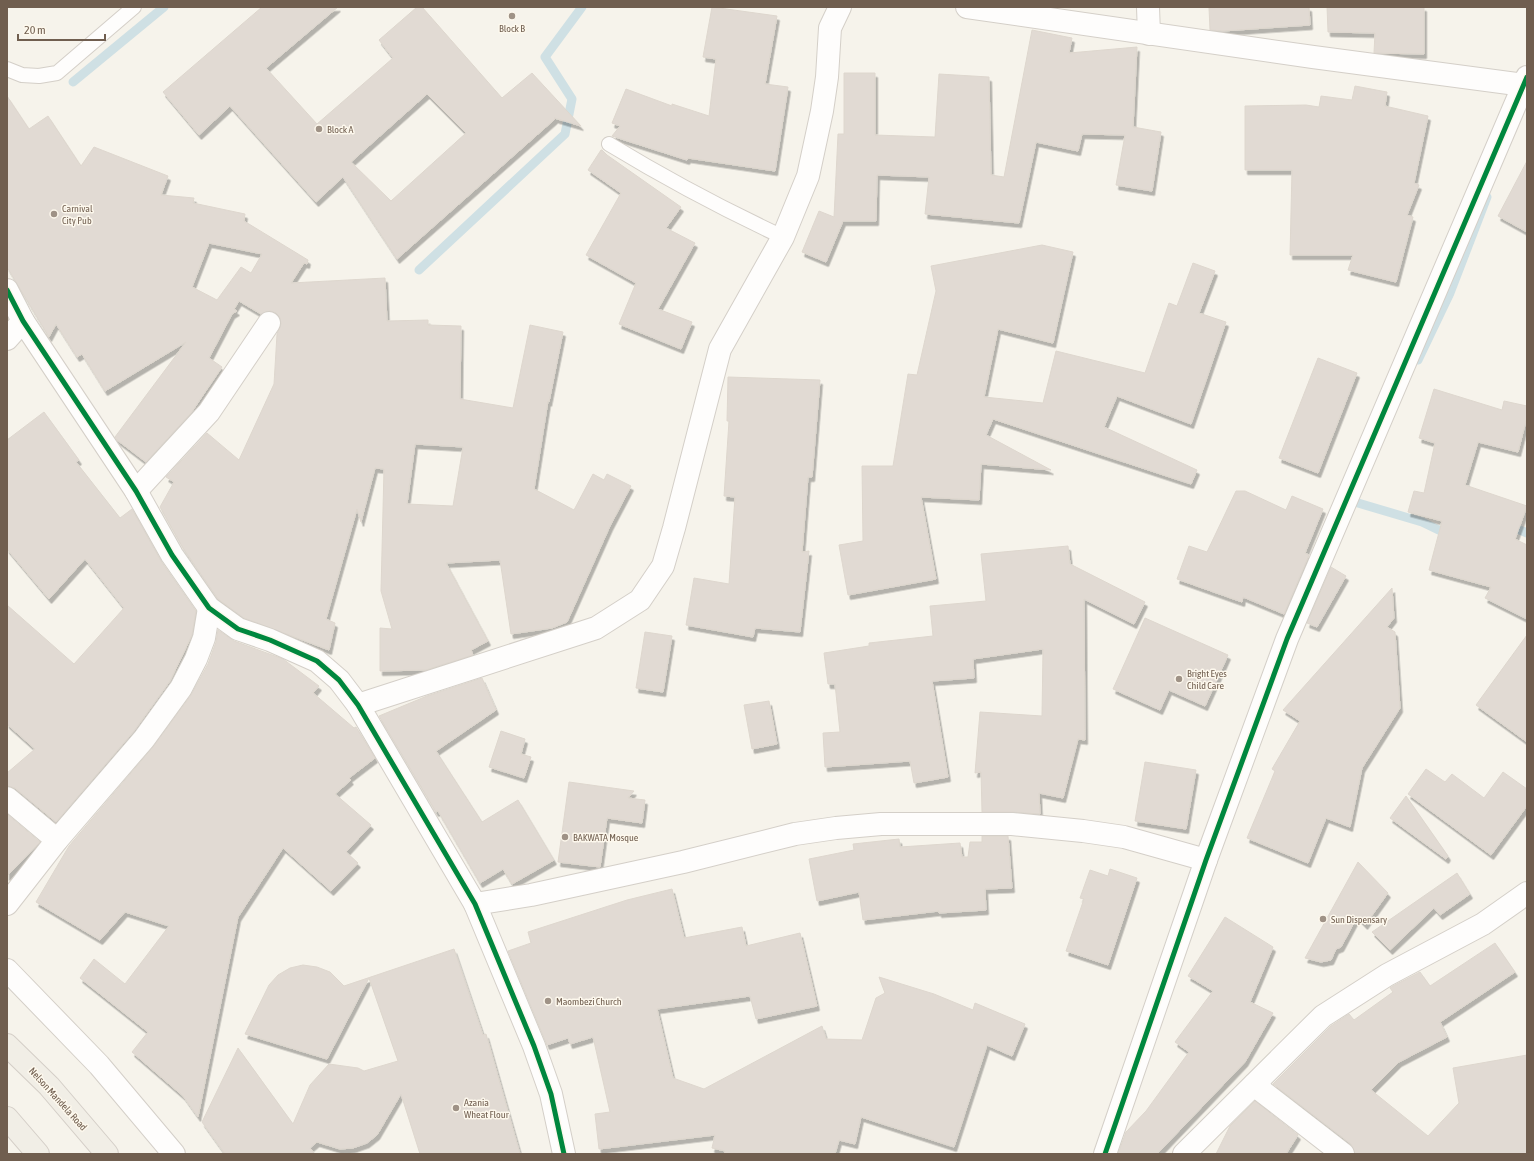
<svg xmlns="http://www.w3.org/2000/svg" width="1534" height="1161" font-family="'Asap Condensed',sans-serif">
  <defs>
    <filter id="shadow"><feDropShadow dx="2.5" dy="4.5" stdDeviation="0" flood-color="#0004"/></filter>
  </defs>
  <rect width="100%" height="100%" fill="#f6f3eb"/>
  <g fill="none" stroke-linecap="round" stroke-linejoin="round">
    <g stroke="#cfe0e4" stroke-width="9">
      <path d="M 73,82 L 164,7"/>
      <path d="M 419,270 L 565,134 L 572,99 L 545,57 L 582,7"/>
      <path d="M 1418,360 L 1450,293 L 1487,197"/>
      <path d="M 1349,498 L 1348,500 L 1422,522 L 1449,535"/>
      <path d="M 1508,525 L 1527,533"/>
    </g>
  </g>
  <g fill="#e1dad3" stroke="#ded7ce" fill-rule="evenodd" filter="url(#shadow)">
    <path d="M 262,7 L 338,7 L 266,68 L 317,124 L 393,58 L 379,40 L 417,7 L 422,7 L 502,98 L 532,73 L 581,126 L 554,118 L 555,119 L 397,259 L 343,177 L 316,202 L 230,106 L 199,135 L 163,92 ZM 427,94 L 466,133 L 391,201 L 351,162 Z"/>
    <path d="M 712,7 L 777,16 L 765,84 L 788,87 L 775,171 L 688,158 L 687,160 L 612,136 L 620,126 L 612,123 L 626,89 L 672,106 L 672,104 L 709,116 L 716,59 L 703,57 Z"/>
    <path d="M 1222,7 L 1309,7 L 1310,25 L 1223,31 L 1210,30 L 1209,8 Z"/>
    <path d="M 1327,7 L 1424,7 L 1424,54 L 1374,53 L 1375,33 L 1328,32 Z"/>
    <path d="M 1032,30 L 1072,38 L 1069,53 L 1137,47 L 1133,127 L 1161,132 L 1152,191 L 1116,185 L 1125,135 L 1082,134 L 1078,151 L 1036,142 L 1019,223 L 925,214 L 929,177 L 877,175 L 876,221 L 843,221 L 826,262 L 802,252 L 819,211 L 834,217 L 838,134 L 844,134 L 844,73 L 875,73 L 875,135 L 935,137 L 939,74 L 989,77 L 991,175 L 1004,177 Z"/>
    <path d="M 1355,86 L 1387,92 L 1385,106 L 1428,116 L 1414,183 L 1419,185 L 1407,215 L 1413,217 L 1396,282 L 1348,270 L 1353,255 L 1290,255 L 1292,170 L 1245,170 L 1245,106 L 1306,105 L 1319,107 L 1321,96 L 1352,100 Z"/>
    <path d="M 7,96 L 29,129 L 48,116 L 81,166 L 94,147 L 168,176 L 161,195 L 194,198 L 193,203 L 245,214 L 244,221 L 308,260 L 307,264 L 304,263 L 291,283 L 385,278 L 387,321 L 428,320 L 428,325 L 461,326 L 460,399 L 513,408 L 530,325 L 563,332 L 549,402 L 548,401 L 534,489 L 574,510 L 593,474 L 604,480 L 607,474 L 631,486 L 610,526 L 567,622 L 552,628 L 511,634 L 500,560 L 446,563 L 488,641 L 471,650 L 473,655 L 426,670 L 380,671 L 380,628 L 392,629 L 381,591 L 384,469 L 375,468 L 361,522 L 357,509 L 326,619 L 335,623 L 329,650 L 244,618 L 218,599 L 183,548 L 160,507 L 174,482 L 166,477 L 207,433 L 239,460 L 274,384 L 277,334 L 281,324 L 280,318 L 276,313 L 270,311 L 261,314 L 239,301 L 234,309 L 237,311 L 232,314 L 209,358 L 222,367 L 191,413 L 146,462 L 117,440 L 115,437 L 186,342 L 105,391 L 82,354 L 77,357 L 56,324 L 49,337 L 7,267 ZM 209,243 L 262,254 L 251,273 L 241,267 L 217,300 L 192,287 ZM 415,444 L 463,447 L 453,506 L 407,504 Z"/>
    <path d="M 601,150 L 602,150 L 607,155 L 681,207 L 666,228 L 695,243 L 658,309 L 692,322 L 681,349 L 619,324 L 636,283 L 586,255 L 621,193 L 588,170 Z"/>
    <path d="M 1527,161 L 1527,232 L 1498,216 Z"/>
    <path d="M 1042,245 L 1073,252 L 1053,343 L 998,329 L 984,397 L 1043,403 L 1056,351 L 1145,373 L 1169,303 L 1177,306 L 1193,263 L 1215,271 L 1199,313 L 1226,322 L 1191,424 L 1117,396 L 1104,427 L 1197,470 L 1191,484 L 993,419 L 986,435 L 1051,470 L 981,464 L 979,500 L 921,497 L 936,579 L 848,595 L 839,545 L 863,541 L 862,466 L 893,466 L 908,374 L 917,375 L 936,291 L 931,266 Z"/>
    <path d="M 1318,358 L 1357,373 L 1318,473 L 1279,458 Z"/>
    <path d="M 728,377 L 820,380 L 812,477 L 808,477 L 802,552 L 809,551 L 800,632 L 755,628 L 753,637 L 686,625 L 694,578 L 729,584 L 735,497 L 724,496 L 729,421 L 727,421 Z"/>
    <path d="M 1434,389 L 1502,410 L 1504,401 L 1527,406 L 1527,417 L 1518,452 L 1478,442 L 1465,485 L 1527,506 L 1515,539 L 1527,545 L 1527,619 L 1485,598 L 1491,587 L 1429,570 L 1442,521 L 1408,512 L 1414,491 L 1424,493 L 1435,443 L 1419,438 Z"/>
    <path d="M 44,412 L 79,460 L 76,462 L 120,518 L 132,509 L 161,561 L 196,611 L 192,635 L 170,681 L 134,731 L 56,822 L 15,788 L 7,786 L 7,773 L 35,749 L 7,724 L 7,605 L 74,664 L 124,608 L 85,559 L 49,599 L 7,549 L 7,440 Z"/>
    <path d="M 1236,491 L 1245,491 L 1286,510 L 1292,496 L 1323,509 L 1305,553 L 1309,555 L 1284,614 L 1243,597 L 1242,602 L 1177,579 L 1189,546 L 1207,552 Z"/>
    <path d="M 1068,546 L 1070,564 L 1145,602 L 1134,624 L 1084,599 L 1085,740 L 1078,739 L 1063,798 L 1039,793 L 1040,814 L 1012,812 L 982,812 L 981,772 L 975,773 L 980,712 L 1042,716 L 1043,649 L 973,659 L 974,678 L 932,681 L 948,777 L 914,783 L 910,761 L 825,767 L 823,733 L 840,732 L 835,684 L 828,684 L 824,653 L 869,646 L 869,643 L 933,636 L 930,606 L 986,601 L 981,554 Z"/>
    <path d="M 1331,567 L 1346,576 L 1317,627 L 1307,623 Z"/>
    <path d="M 1392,588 L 1394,618 L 1387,627 L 1395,632 L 1400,708 L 1362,768 L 1350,827 L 1326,818 L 1308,863 L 1247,838 L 1275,771 L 1272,769 L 1300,721 L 1283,710 Z"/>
    <path d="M 1145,618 L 1228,655 L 1205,706 L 1169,690 L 1160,710 L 1113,689 Z"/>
    <path d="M 218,630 L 234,641 L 283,659 L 319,686 L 313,693 L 354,728 L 356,727 L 375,758 L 349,778 L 351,780 L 335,794 L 371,825 L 346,852 L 358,863 L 331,891 L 283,848 L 238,917 L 198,1117 L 183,1096 L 132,1052 L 148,1032 L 80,978 L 94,959 L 125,984 L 169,926 L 125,912 L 100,940 L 36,902 L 69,846 L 153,747 L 191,695 L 208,664 L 216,642 Z"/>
    <path d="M 645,632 L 672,636 L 663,692 L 636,688 Z"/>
    <path d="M 1527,635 L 1527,742 L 1476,705 Z"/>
    <path d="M 482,678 L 496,710 L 436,751 L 482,822 L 518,800 L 554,860 L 512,884 L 503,869 L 480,883 L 438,811 L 436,812 L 379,716 L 427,696 Z"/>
    <path d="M 769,701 L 777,744 L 752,749 L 744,705 Z"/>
    <path d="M 501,731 L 525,739 L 521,754 L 531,757 L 524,778 L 489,767 Z"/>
    <path d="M 1145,762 L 1196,770 L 1186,829 L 1135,821 Z"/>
    <path d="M 1426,769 L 1445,782 L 1452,774 L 1484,798 L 1503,772 L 1527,789 L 1527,806 L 1491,855 L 1408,794 Z"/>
    <path d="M 569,782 L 634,791 L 628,798 L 645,800 L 642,823 L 607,818 L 600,867 L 558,862 Z"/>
    <path d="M 1406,796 L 1448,856 L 1446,859 L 1390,818 Z"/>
    <path d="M 7,814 L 40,842 L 7,876 Z"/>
    <path d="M 982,836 L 1008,836 L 1012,888 L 985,889 L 986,910 L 939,913 L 939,911 L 863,920 L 859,892 L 817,901 L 809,859 L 854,850 L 853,844 L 899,839 L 900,847 L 960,843 L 962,857 L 968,857 L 970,842 L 982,842 Z"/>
    <path d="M 1358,862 L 1388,893 L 1365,925 L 1357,917 L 1341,947 L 1336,949 L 1331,960 L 1321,962 L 1305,958 Z"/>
    <path d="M 1110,869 L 1137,878 L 1108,965 L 1066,951 L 1084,899 L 1080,898 L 1090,870 L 1108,876 Z"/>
    <path d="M 1457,873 L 1470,894 L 1440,915 L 1434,908 L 1390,950 L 1372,932 Z"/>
    <path d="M 672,889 L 684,938 L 742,927 L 746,946 L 800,933 L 817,1006 L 756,1019 L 750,996 L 657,1009 L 673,1078 L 704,1089 L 822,1026 L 826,1039 L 862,1040 L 876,998 L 885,993 L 879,977 L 934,994 L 973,1010 L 975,1003 L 1025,1024 L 1012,1056 L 987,1045 L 954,1147 L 861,1117 L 855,1144 L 839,1140 L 835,1154 L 724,1154 L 725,1151 L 712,1148 L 715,1135 L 599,1149 L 595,1114 L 610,1112 L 593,1037 L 570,1044 L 568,1038 L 547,1045 L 508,951 L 531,943 L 528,932 L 627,900 Z"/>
    <path d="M 1225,917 L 1273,947 L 1250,1002 L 1273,1013 L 1245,1062 L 1157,1154 L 1118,1154 L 1126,1132 L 1146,1111 L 1189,1052 L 1175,1042 L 1213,991 L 1188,976 Z"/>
    <path d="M 1495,943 L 1515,972 L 1440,1022 L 1447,1037 L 1399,1062 L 1371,1090 L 1428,1136 L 1459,1103 L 1453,1068 L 1527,1055 L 1527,1154 L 1355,1154 L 1351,1144 L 1273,1084 L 1331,1026 L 1349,1014 L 1354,1020 L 1393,992 L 1390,988 L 1393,986 L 1420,972 L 1430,986 Z"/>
    <path d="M 454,949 L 483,1035 L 486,1034 L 520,1154 L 420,1154 L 401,1094 L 377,1135 L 367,1143 L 353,1148 L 340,1149 L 317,1142 L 310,1148 L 315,1154 L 225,1154 L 202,1122 L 238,1048 L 293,1124 L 310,1085 L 329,1064 L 358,1068 L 364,1071 L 398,1061 L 369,978 L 327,1059 L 245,1034 L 269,985 L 278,975 L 290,968 L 303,965 L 317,967 L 330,972 L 344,986 Z"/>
    <path d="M 1255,1101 L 1298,1135 L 1286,1154 L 1216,1154 L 1230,1126 Z"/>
  </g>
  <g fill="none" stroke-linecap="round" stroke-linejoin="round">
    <defs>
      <g id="service">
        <path d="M 7,69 L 22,75 L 39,76 L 57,73 L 134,7"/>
        <path d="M 609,144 C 665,178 723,209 783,237"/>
      </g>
      <g id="minor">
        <path d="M 967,7 L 1313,57 L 1524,85"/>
        <path d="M 1148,7 L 1149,34"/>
        <path d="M 7,290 L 23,321 L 136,491 L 172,555 L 209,608 L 238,629 L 270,640 L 317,661 L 339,680 L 358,705 L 475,904 L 534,1046 L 551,1094 L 564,1154"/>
        <path d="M 7,339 L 23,321"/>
        <path d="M 136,491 L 209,412 L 269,323"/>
        <path d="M 358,705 L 596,628 L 640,600 L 663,566 L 674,528 L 720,349 L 783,237 L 808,176 L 822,111 L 827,77 L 830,28 L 840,7"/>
        <path d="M 7,798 L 57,840"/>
        <path d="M 7,904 L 57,840 L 144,739 L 181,688 L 196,659 L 204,638 L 209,608"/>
        <path d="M 475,904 L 531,895 L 683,862 L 795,834 L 836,828 L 881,824 L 1012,824 L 1083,831 L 1124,837 L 1206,860"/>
        <path d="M 7,970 L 99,1065 L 174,1154"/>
        <path d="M 1254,1085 L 1343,1154"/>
        <path d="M 1105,1154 L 1206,860 L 1287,639 L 1527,77"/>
        <path d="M 1184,1154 L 1323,1016 L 1387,975 L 1483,924 L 1527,893"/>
      </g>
      <g id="primary">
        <path d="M 7,1045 L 49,1086 L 107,1154"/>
        <path d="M 7,1118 L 38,1154"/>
      </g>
    </defs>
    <use href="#service" stroke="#d4cfc8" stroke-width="16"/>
    <use href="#minor" stroke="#d4cfc8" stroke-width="24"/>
    <use href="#primary" stroke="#d4cec7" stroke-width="24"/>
    <use href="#service" stroke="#fefdfc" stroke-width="14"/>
    <use href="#minor" stroke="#fefdfc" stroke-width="22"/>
    <use href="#primary" stroke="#f1eee6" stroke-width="22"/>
    <defs>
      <g id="cycleway">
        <path d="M 7,290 L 23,321 L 136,491 L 172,555 L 209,608 L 238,629 L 270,640 L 317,661 L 339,680 L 358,705 L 475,904 L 534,1046 L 551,1094 L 564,1154"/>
        <path d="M 1105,1154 L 1206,860 L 1287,639 L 1527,77"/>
      </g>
    </defs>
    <use href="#cycleway" stroke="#fdf8ed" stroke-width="8"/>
    <use href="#cycleway" stroke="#00873e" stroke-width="5"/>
  </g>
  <g fill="#9f9286" stroke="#fdf8ed" stroke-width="1.5">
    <circle cx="512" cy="16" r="4"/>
    <circle cx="319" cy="129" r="4"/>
    <circle cx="54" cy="214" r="4"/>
    <circle cx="1179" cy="679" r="4"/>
    <circle cx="565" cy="837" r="4"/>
    <circle cx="1323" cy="919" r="4"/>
    <circle cx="548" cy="1001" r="4"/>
    <circle cx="456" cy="1108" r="4"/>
  </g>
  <g text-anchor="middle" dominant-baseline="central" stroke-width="3" stroke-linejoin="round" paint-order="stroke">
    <g font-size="10" fill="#705e4f" stroke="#fdf8ed" text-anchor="start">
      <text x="512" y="28" text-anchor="middle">Block B</text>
      <text x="327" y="129">Block A</text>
      <text x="62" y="208">Carnival<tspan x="62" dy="12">City Pub</tspan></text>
      <text x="1187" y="673">Bright Eyes<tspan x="1187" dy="12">Child Care</tspan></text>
      <text x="573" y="837">BAKWATA Mosque</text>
      <text x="1331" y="919">Sun Dispensary</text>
      <text x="556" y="1001">Maombezi Church</text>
      <text x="464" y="1102">Azania<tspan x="464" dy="12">Wheat Flour</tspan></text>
    </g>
    <g font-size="10" fill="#705e4f" stroke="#fdf8ed">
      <text transform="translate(58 1099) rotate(48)">Nelson Mandela Road</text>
    </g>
  </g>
  <rect width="1534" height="1161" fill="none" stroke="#705e4f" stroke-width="16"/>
  <path d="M18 34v6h87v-6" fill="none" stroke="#705e4f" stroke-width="2"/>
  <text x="24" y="34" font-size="12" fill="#705e4f" stroke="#fdf8ed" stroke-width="3" paint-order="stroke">20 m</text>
</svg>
